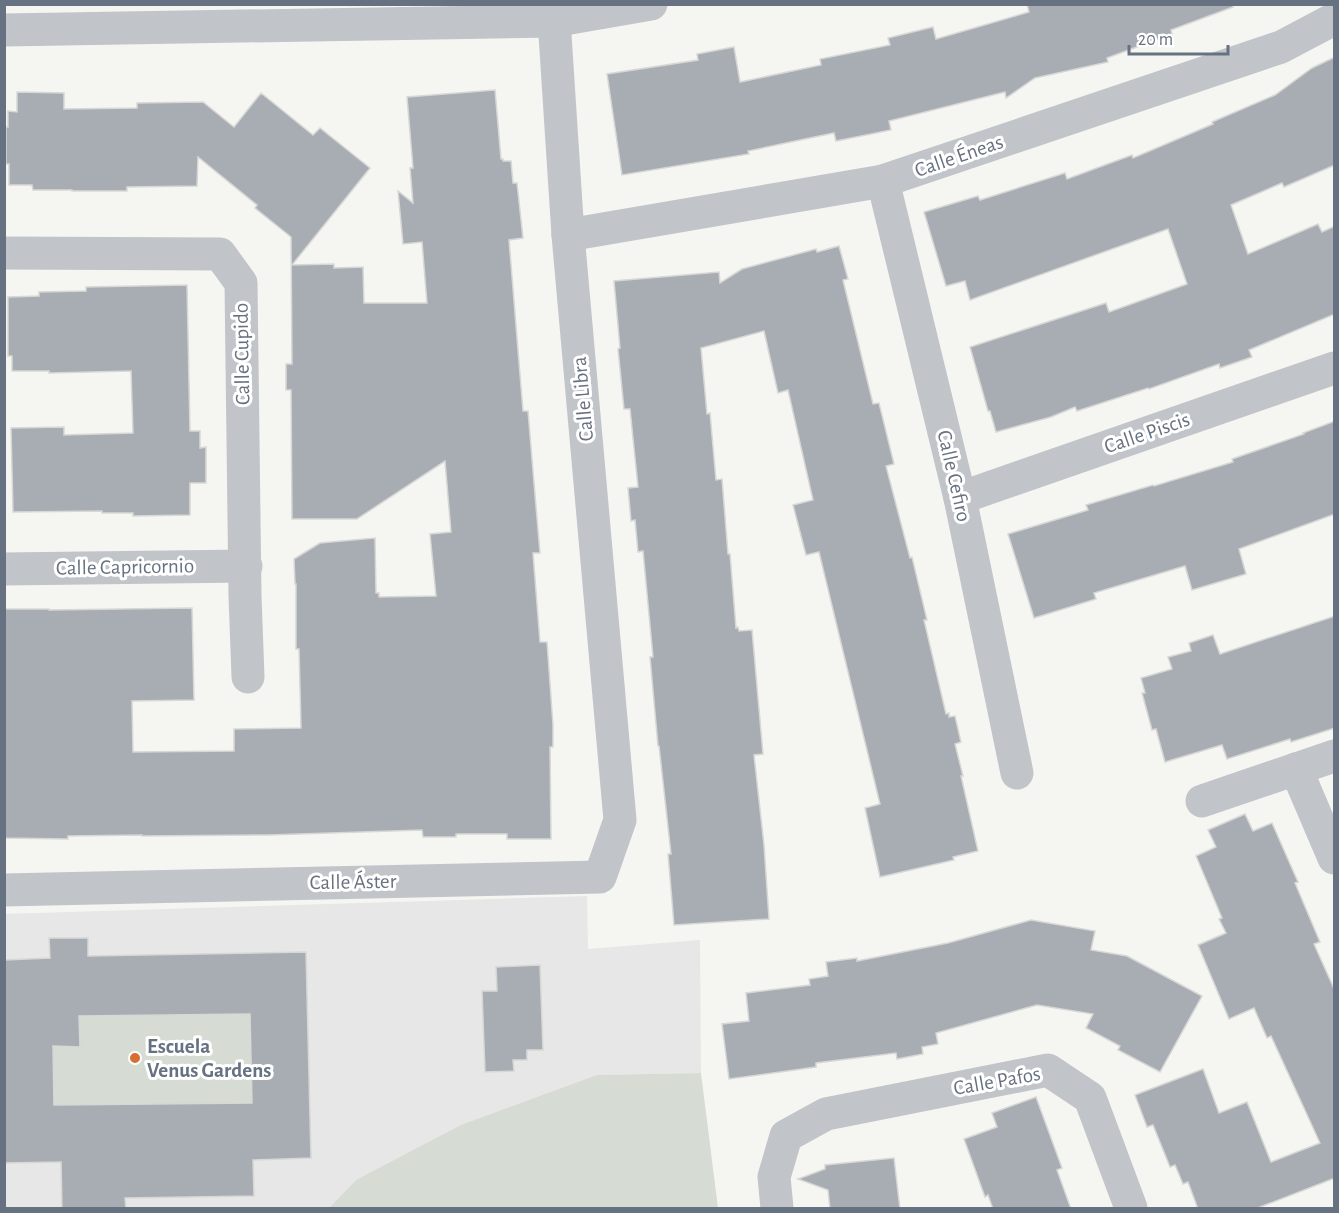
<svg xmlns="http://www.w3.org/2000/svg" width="1339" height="1213" font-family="'Alegreya Sans',sans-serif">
  <rect width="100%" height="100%" fill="#f5f6f2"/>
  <path fill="#e6e7e6" d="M 587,896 L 588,949 L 700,940 L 701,1073 L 597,1075 L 356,1180 L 329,1208 L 5,1208 L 4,914 Z"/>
  <g fill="#d6dcd4">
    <path d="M 250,1014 L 252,1103 L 54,1105 L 52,1016 L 80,1046 L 79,1016 Z"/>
    <path d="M 701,1073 L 718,1208 L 329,1208 L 356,1180 L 461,1125 L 597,1075 Z"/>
  </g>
  <g fill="#a8adb4" stroke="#d7d7d5" stroke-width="1.5" fill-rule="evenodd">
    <path d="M 1027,4 L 1232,4 L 1233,7 L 1171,30 L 1172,34 L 1107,58 L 1108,62 L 1035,78 L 1006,98 L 1005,92 L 889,121 L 891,130 L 836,141 L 834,133 L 748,151 L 749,154 L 622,175 L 607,74 L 698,60 L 697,54 L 734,47 L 740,82 L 821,65 L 820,59 L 890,45 L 888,38 L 933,27 L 936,39 L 1029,12 Z"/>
    <path d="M 1335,57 L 1335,165 L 1284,187 L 1282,183 L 1231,205 L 1248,254 L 1318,224 L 1322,232 L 1335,226 L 1335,314 L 1249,350 L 1252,357 L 1220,368 L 1219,364 L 1149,389 L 1148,388 L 1077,411 L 1075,407 L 1051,417 L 996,432 L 990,411 L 988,411 L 970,347 L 1106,303 L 1109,312 L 1187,284 L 1168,229 L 970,300 L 965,281 L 946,286 L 924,212 L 978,196 L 980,200 L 1065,173 L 1067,179 L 1132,155 L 1133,158 L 1213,124 L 1212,122 L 1275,95 L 1312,68 Z"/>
    <path d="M 495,90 L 501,159 L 503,159 L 503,161 L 511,161 L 513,183 L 517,183 L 523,238 L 509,240 L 523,411 L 528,411 L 533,471 L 540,553 L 533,553 L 540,642 L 547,642 L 553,725 L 553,747 L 550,747 L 551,839 L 507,839 L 507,834 L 456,834 L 456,837 L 423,837 L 422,830 L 268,835 L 142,836 L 142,835 L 68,836 L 68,839 L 4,838 L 4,609 L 49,609 L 49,610 L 192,608 L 194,700 L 132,701 L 133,752 L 234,751 L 234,729 L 301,728 L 299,649 L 296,649 L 296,584 L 295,584 L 294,559 L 320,543 L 375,538 L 376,593 L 379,593 L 379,597 L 436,596 L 430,534 L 451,532 L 445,461 L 357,519 L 292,519 L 291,390 L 286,390 L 286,364 L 292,364 L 291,237 L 255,208 L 257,205 L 198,157 L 197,186 L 127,187 L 127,191 L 72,191 L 72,190 L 33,190 L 32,185 L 9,185 L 9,164 L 6,164 L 6,127 L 8,127 L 8,111 L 17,112 L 17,92 L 64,93 L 64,109 L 137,108 L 137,103 L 203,102 L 234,127 L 261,93 L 313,135 L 320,128 L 370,168 L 292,265 L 334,264 L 334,268 L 363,267 L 364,303 L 427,303 L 422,242 L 403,244 L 398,191 L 413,203 L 410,168 L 413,168 L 407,97 Z"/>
    <path d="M 839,246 L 848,279 L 843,280 L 873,404 L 879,403 L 894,464 L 886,466 L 910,558 L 912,557 L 927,620 L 924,620 L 946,714 L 949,713 L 949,717 L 955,716 L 961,742 L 955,744 L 963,776 L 961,776 L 978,851 L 953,857 L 954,860 L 880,877 L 865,808 L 880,804 L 819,552 L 806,555 L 793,505 L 813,500 L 788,390 L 778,393 L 764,331 L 701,348 L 707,414 L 710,413 L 716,480 L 722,479 L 728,554 L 730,554 L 736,628 L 738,627 L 739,631 L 752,630 L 763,754 L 754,755 L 764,845 L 769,919 L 674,925 L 668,854 L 671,854 L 659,746 L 658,746 L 650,657 L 653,657 L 643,551 L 638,552 L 635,520 L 631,521 L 628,488 L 638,487 L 630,409 L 624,409 L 618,349 L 620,348 L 614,281 L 719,272 L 720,283 L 742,269 L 816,249 L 817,252 Z"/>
    <path d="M 187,285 L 190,431 L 200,431 L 200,448 L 206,447 L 206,483 L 190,483 L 190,515 L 133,516 L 133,513 L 102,513 L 102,511 L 13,512 L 11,428 L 64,427 L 64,435 L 133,433 L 131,371 L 49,373 L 49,371 L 12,371 L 12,356 L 8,356 L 8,297 L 39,296 L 39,292 L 86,291 L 86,287 Z"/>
    <path d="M 1335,421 L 1335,514 L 1239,549 L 1246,574 L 1192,590 L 1185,566 L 1094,593 L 1096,599 L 1034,618 L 1008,534 L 1088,510 L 1086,505 L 1153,485 L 1154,486 L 1233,462 L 1232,459 L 1304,434 L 1303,433 Z"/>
    <path d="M 1335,616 L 1335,728 L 1291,742 L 1290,739 L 1227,759 L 1222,745 L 1165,762 L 1156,729 L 1152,730 L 1142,693 L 1145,693 L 1141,678 L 1172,669 L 1168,657 L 1191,651 L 1189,643 L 1213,635 L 1220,654 Z"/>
    <path d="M 1245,814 L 1253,831 L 1272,823 L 1298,882 L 1295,883 L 1320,942 L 1314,944 L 1335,991 L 1335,1178 L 1255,1209 L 1198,1209 L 1188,1182 L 1183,1184 L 1175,1165 L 1170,1167 L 1153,1125 L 1147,1127 L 1135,1095 L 1203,1069 L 1219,1113 L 1247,1102 L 1271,1162 L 1320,1143 L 1271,1036 L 1267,1038 L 1254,1008 L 1229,1019 L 1198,945 L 1226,933 L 1219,919 L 1222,918 L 1196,856 L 1216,847 L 1208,830 Z"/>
    <path d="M 1031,920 L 1095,931 L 1091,950 L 1127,956 L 1202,996 L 1160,1072 L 1118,1050 L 1120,1046 L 1086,1028 L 1093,1014 L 1037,1005 L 936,1033 L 938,1044 L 922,1047 L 923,1054 L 897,1059 L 896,1053 L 816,1063 L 816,1067 L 729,1079 L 722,1024 L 749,1021 L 746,993 L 810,985 L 809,979 L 828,976 L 826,962 L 857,958 L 857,961 L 948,943 Z"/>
    <path d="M 49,938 L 88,938 L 88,956 L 306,952 L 311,1158 L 253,1160 L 254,1196 L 125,1198 L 126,1209 L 62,1209 L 61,1162 L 4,1163 L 4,960 L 50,958 ZM 250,1014 L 252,1103 L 54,1105 L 53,1046 L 80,1047 L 79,1016 Z"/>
    <path d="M 540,965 L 543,1050 L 527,1050 L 527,1060 L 513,1060 L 514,1071 L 485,1072 L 482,991 L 497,991 L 496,967 Z"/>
    <path d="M 1036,1097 L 1062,1168 L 1057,1170 L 1071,1209 L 993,1209 L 988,1195 L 985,1197 L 964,1139 L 997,1127 L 992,1113 Z"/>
    <path d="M 894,1158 L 900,1209 L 830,1209 L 828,1190 L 798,1179 L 825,1169 L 825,1165 Z"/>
  </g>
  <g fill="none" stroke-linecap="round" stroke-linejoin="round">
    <g stroke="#c1c4c8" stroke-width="33">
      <path d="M 4,30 L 553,21 L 651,4"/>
      <path d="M 883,181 L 960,498 L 1017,773"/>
      <path d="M 568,235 L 883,181 L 1281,47 L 1334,19"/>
      <path d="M 4,253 L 220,254 L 241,283 L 245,596 L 248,677"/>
      <path d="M 960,498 L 1334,368"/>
      <path d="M 4,569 L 246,566"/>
      <path d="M 1296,769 L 1334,858"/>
      <path d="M 1202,801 L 1334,756"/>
      <path d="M 4,890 L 600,877 L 620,820 L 568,235 L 553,4"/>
      <path d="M 777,1208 L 774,1177 L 786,1136 L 826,1114 L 1048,1070 L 1090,1098 L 1131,1208"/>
    </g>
  </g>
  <circle fill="#d76f30" stroke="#fff" stroke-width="2" cx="135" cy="1058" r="6"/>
  <g text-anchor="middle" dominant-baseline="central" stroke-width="6" stroke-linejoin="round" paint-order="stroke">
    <g font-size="21" fill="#667281" stroke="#fff">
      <text transform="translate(959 156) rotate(-19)">Calle Éneas</text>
      <text transform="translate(242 354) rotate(-91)">Calle Cupido</text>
      <text transform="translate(583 399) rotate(-95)">Calle Libra</text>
      <text transform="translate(1147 433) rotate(-19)">Calle Piscis</text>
      <text transform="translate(954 476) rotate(77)">Calle Cefiro</text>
      <text transform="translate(125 567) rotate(-1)">Calle Capricornio</text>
      <text transform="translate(353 882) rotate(-1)">Calle Áster</text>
      <text transform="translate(997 1081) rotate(-10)">Calle Pafos</text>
    </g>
    <g font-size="21" font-weight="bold" fill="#667281" stroke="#fff" text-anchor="start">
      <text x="147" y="1046">Escuela<tspan x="147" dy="24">Venus Gardens</tspan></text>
    </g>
  </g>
  <rect width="1339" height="1213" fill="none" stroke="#667281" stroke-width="12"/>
  <path d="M1129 45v9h99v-9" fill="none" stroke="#667281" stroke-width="3"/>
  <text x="1138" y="45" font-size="18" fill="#667281" stroke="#ffffff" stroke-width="4.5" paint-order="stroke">20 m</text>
</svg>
